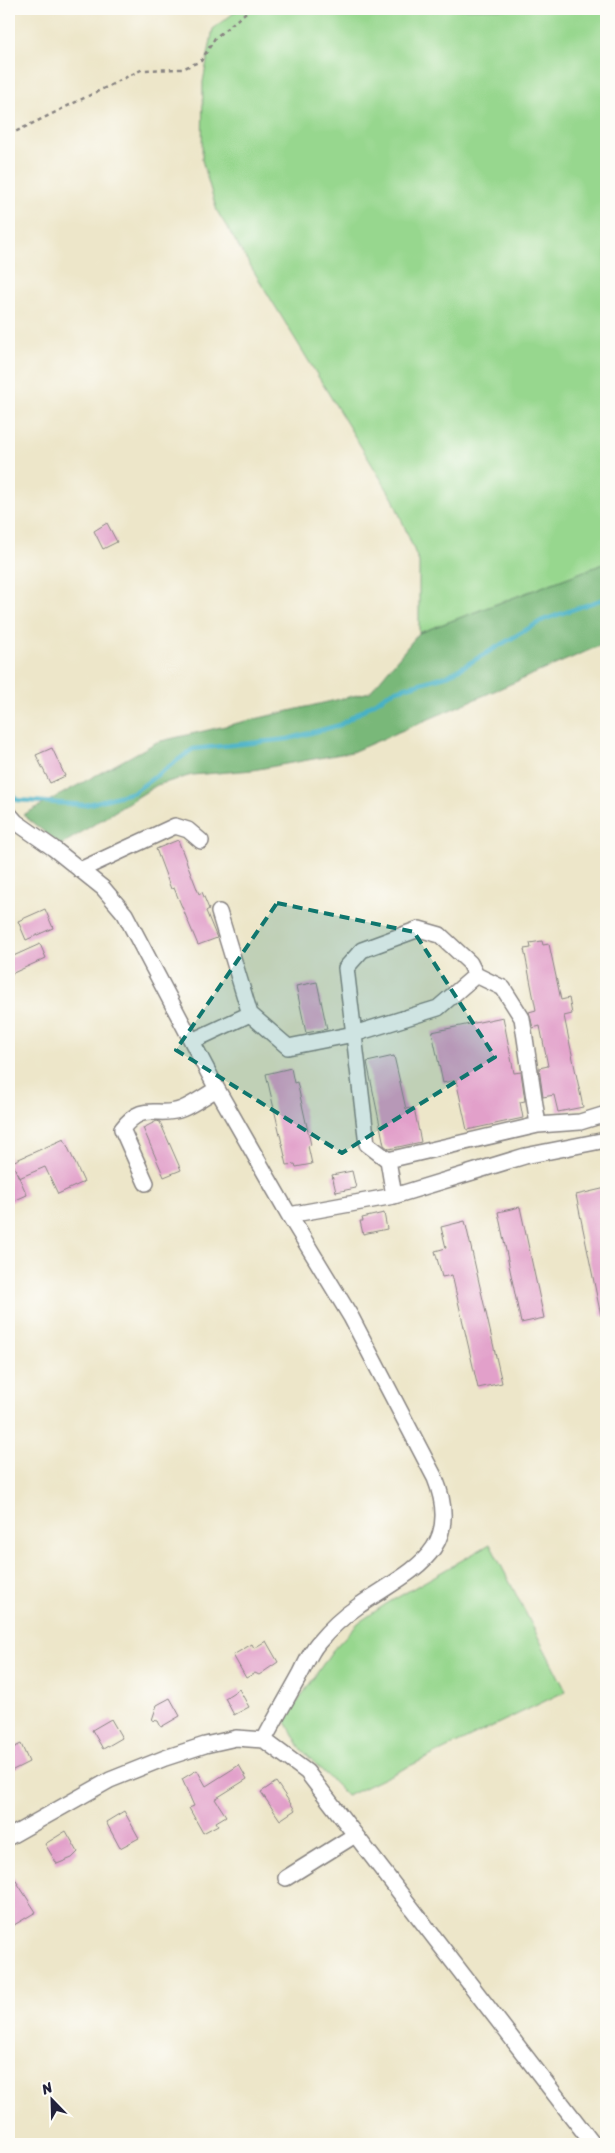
<svg xmlns="http://www.w3.org/2000/svg" width="615" height="2153" viewBox="0 0 615 2153" font-family="Sriracha,sans-serif">
  <rect width="100%" height="100%" fill="#fdfcf7"/>
  <filter id="ink" filterUnits="userSpaceOnUse"><feTurbulence type="fractalNoise" baseFrequency=".02" numOctaves="2"/><feDisplacementMap in="SourceGraphic" scale="10" xChannelSelector="R" yChannelSelector="G"/><feConvolveMatrix kernelMatrix="1 2 1 2 8 2 1 2 1" color-interpolation-filters="sRGB"/></filter>
  <filter id="wash" filterUnits="userSpaceOnUse"><feTurbulence type="fractalNoise" baseFrequency=".0096" numOctaves="4" result="noise"/><feDisplacementMap in="SourceGraphic" scale="20" xChannelSelector="R" yChannelSelector="G"/><feGaussianBlur stdDeviation="1.12" result="paint"/><feColorMatrix in="noise" values="0 0 0 0 0 0 0 0 0 0 0 0 0 0 0 0 0 1.4 0 .05"/><feComposite in="paint" operator="in"/></filter>
  <g filter="url(#wash)">
    <rect width="100%" height="100%" fill="#ede6c9"/>
    <path fill="#97d78e" stroke="#5c7c64" d="M239,9h367v554l-187,70v-71l-26,-63 -176,-288 -15,-51 1,-78 10,-53z
      M490,1544l76,147 -219,105 -46,-47 -16,-29 47,-69 26,-28 28,-19z"/>
    <path fill="#79b879" stroke="#4e6d5a" d="M606,563v80l-254,109 -99,18 -61,5 -35,10 -96,60 -38,-30 134,-73 213,-50 49,-59z"/>
    <g fill="none" stroke-linecap="round" stroke-linejoin="round">
      <path stroke="#47b1c6" stroke-width="4.5" d="M9,790l8,10 68,5 49,-13 59,-43 95,-10 52,-14 53,-34 56,-16 94,-55 63,-22"/>
    </g>
    <g id="blocks">
      <path fill="#e2a0ca" d="M107,523l10,19 -14,7 -9,-18z
        M52,748l13,28 -15,7 -14,-28z
        M178,840l21,54 3,-2 7,17 -3,2 11,27 -19,7 -24,-57 -3,1 -15,-40z
        M45,909l8,19 -27,12 -8,-19z
        M542,941l1,4 6,-1 12,56 8,-2 3,16 -8,2 19,91 -25,5 -4,-17 -11,2 -4,-29 9,-2 -8,-40 -7,2 -4,-16 7,-2 -12,-61 7,-1 -1,-5z
        M40,944l6,14 -37,17v-17z
        M317,982l10,47 -21,4 -10,-47z
        M503,1017l11,56 7,-1 4,29 -5,1 3,16 -56,12 -11,-50 -13,3 -11,-51z
        M394,1056l12,53 8,-1 7,34 -32,7 -5,-4 -17,-83z
        M291,1068l3,15 3,-1 14,63 -3,1 4,18 -16,3 -1,-3 -8,1 -21,-91z
        M157,1121l3,1 21,48 -17,7 -21,-49z
        M64,1139l20,43 -26,12 -13,-27 -26,11 -7,-16z
        M9,1155l18,40 -18,8z
        M352,1171l4,17 -20,4 -4,-17z
        M606,1188v25l-4,1 4,21v81h-5l-25,-121z
        M520,1207l24,111 -23,5 -23,-111z
        M384,1213l3,16 -24,5 -3,-13h3l-1,-3z
        M465,1221l37,162 -24,5 -26,-113 -10,2 -7,-26 11,-3 -5,-21z
        M266,1641l12,21 -19,13 -4,-2 -9,5 -13,-23 19,-11 2,4z
        M239,1689l10,18 -15,8 -9,-17z
        M170,1698l10,18 -19,11 -3,-6 -6,-1 5,-15z
        M111,1719l11,19 -19,11 -11,-19z
        M21,1744l8,18 -20,10v-22z
        M239,1765l8,14 -32,20 11,17 -10,6 2,3 -15,8 -14,-25 5,-2 -12,-27 15,-9 9,16z
        M276,1782l19,28 -15,10 -19,-28z
        M124,1811l15,27 -19,10 -14,-26z
        M66,1831l12,21 -6,6 -15,6 -12,-20z
        M9,1870l27,42 -27,16z"/>
    </g>
  </g>
  <g filter="url(#ink)">
    <use href="#blocks" fill-opacity="0" stroke="#888482" stroke-width="1"/>
    <g fill="none" stroke-linecap="round" stroke-linejoin="round">
      <defs>
        <path id="minor" d="M9,814l7,8 37,26 50,40 22,26 92,175 72,126 62,102 84,161c30,75 -27,93 -78,129 -13,9 -29,24 -39,36 -7,8 -12,20 -17,30 -12,22 -25,44 -37,67
          M80,870l95,-44 13,4 13,11
          M219,912l31,102 38,33 66,-13 84,-26 38,-33 -6,-12 -30,-28 -21,-6 -57,21 -16,18 21,176 21,16 6,36
          M192,1041l58,-27
          M538,1125l42,-3 26,-8
          M388,1160l150,-35 -16,-107 -19,-30 -27,-13
          M146,1183l-24,-54c22,-29 35,-10 60,-20 12,-5 24,-14 35,-20
          M289,1215l105,-19 131,-40 81,-16
          M9,1837l101,-57 55,-22 40,-13 31,-7 28,2 43,32 286,372
          M286,1878l69,-43"/>
      </defs>
      <use href="#minor" stroke="#888482" stroke-width="18"/>
      <path stroke="#888482" stroke-width="2.5" stroke-dasharray="4 4" stroke-linecap="butt" d="M9,135l132,-65 41,-1 19,-8 14,-23 35,-29"/>
      <use href="#minor" stroke="#fff" stroke-width="15"/>
    </g>
  </g>
  <path fill="#0f766e" fill-opacity="0.2" stroke="#0f766e" stroke-width="4" stroke-dasharray="10 6" stroke-linejoin="round" d="M277,903l137,29 81,125 -153,96 -166,-103z"/>
  <rect width="615" height="2153" fill="none" stroke="#fdfcf7" stroke-width="30"/>
  <g transform="translate(52 2100) rotate(337)" stroke="#fdfcf7" stroke-width="4" paint-order="stroke">
  <path d="M0-4L9 19L0 12L-9 19Z" fill="#22223b"/>
  <text y="-8" font-size="14" font-weight="bold" text-anchor="middle" fill="#22223b">N</text>
  </g>
</svg>
